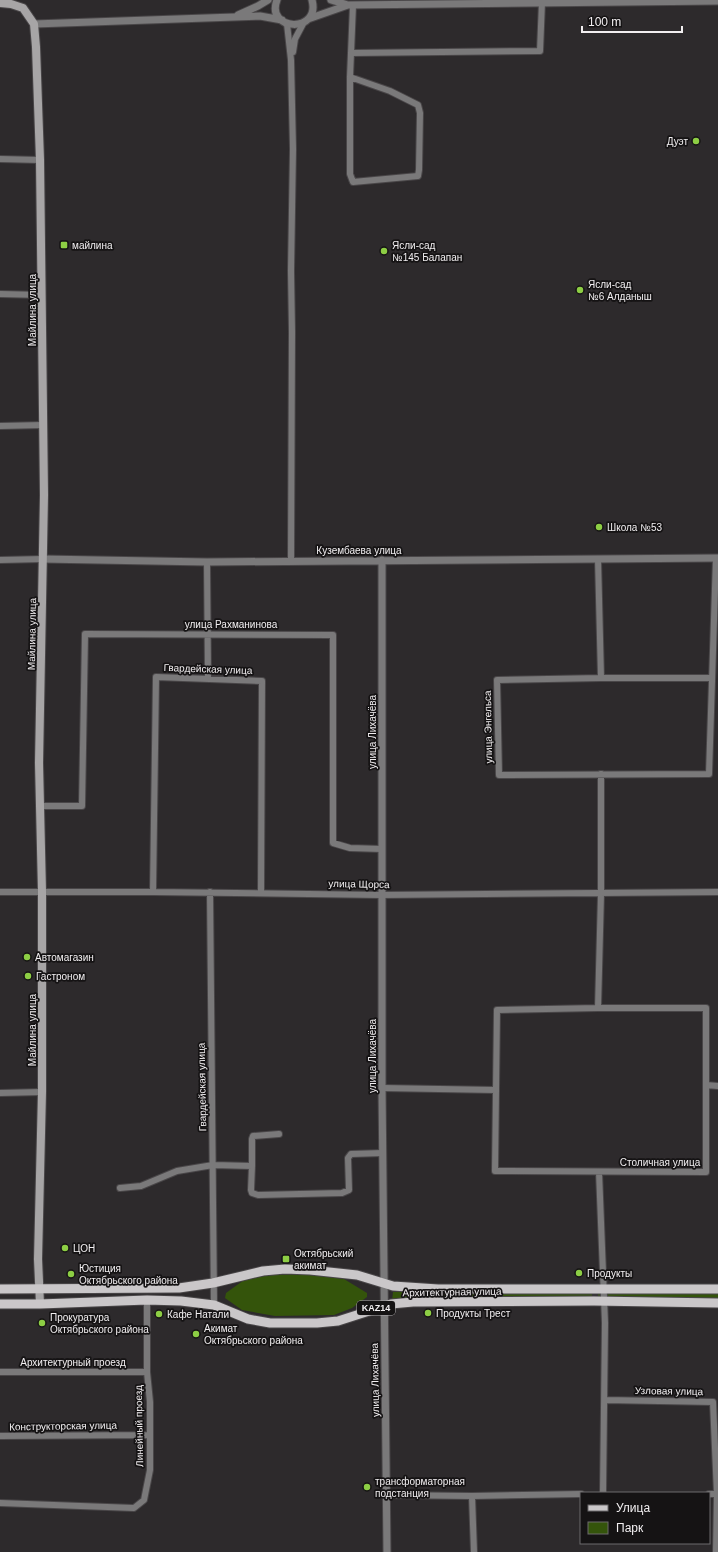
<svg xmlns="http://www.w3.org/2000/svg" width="718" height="1552" viewBox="0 0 718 1552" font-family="Helvetica,sans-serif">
  <rect width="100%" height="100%" fill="#2d2a2c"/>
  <path fill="#34540b" d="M302,1274l42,5 23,14v4l-15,11 -18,7 -59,1 -33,-6 -17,-12 1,-5 18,-13 26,-5z
    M393,1292l199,1v7l-200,1z
    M598,1292h120v9l-120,-1z"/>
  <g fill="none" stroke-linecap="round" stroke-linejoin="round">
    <defs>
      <path id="minor" d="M287,24l4,36 2,89 -2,122 1,61 -1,229
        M293,52l2,-13 9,-17
        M351,53l189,-2 2,-49
        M350,77l40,14 28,14 2,8 -1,57 -1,6 -65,6 -3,-8v-97l3,-72
        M0,159l40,1
        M0,294l42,1
        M0,426l43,-1
        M598,559l3,119
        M0,560l43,-1
        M207,562l1,117
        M711,678h-110l-104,2 2,95 210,-1 7,-216
        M40,806h42l3,-172 248,1v208l17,5 32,1
        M0,892h153l228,3 337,-3
        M153,892l3,-215 106,4 -1,212
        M210,892l4,413
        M598,1008h108v164l-211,-1 2,-161z
        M598,1008l3,-114v-120
        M706,1085l12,1
        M382,1088l114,2
        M0,1093l42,-1
        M252,1166v-27l1,-3 26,-2
        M599,1172l6,151 -2,170
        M120,1188l21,-2 36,-15 36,-6 39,1 -1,24 1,3 6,2 84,-2 7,-3 -1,-32 3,-4 32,-1
        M0,1372h147
        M605,1400l108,2 4,92 -1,58
        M0,1436l150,-1
        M709,1494h9
        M387,1495l85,1 109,-2
        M472,1496l2,56
        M0,1503l134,5 10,-8 6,-30v-68l-3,-30v-72"/>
      <path id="tertiary" d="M277,0c-12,31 44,34 35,0
        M331,0l17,5 370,-4
        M238,15l20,-9 10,-6
        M308,19l40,-14
        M34,24l226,-8 22,4
        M43,559l164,3 511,-4
        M382,560v528l5,464"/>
      <path id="secondary" d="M0,3l11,1 12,4 11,16 2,23 4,113 4,335 -5,268 3,129v200l-4,167 2,45"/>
      <path id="primary" d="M0,1289l179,-1 34,-5 50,-12 22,-2 25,1 47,5 36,11 45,3h280
        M0,1304h40l107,-4 34,1 33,4 34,14 22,4h47l21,-2 53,-17 22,-2 181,-1 124,2"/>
    </defs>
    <use href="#minor" stroke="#494648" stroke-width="8"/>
    <use href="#tertiary" stroke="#494648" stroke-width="9"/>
    <use href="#secondary" stroke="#494648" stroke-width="10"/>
    <use href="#primary" stroke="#494648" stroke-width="11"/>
    <use href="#minor" stroke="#7a797a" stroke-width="6"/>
    <use href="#tertiary" stroke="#7a797a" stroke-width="7"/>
    <use href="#secondary" stroke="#a7a5a6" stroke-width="8"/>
    <use href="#primary" stroke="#cac7c9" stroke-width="9"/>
  </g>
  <g fill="#8dce44" stroke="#151314" stroke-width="1.5">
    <circle cx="696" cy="141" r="4"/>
    <rect x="60" y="241" width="8" height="8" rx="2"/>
    <circle cx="384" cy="251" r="4"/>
    <circle cx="580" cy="290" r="4"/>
    <circle cx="599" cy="527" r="4"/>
    <circle cx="27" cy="957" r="4"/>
    <circle cx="28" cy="976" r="4"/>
    <circle cx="65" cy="1248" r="4"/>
    <rect x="282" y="1255" width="8" height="8" rx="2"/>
    <circle cx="579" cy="1273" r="4"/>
    <circle cx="71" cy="1274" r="4"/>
    <circle cx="428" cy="1313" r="4"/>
    <circle cx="159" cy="1314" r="4"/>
    <circle cx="42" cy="1323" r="4"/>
    <circle cx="196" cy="1334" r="4"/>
    <circle cx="367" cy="1487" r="4"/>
  </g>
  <g text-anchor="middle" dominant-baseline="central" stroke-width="3.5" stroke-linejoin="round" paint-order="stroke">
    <rect fill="#151314" stroke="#b0adaf" stroke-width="1" x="357" y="1301" width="38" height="14" rx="3"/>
    <g font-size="9" font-weight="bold" fill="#f2eff1">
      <text x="376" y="1308">KAZ14</text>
    </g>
    <g font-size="10" fill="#f2eff1" stroke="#151314" text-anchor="start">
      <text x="688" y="141" text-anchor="end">Дуэт</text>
      <text x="72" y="245">майлина</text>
      <text x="392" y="245">Ясли-сад<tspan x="392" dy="12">№145 Балапан</tspan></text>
      <text x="588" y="284">Ясли-сад<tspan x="588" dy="12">№6 Алданыш</tspan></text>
      <text x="607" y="527">Школа №53</text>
      <text x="35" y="957">Автомагазин</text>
      <text x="36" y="976">Гастроном</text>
      <text x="73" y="1248">ЦОН</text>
      <text x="294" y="1253">Октябрьский<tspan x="294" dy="12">акимат</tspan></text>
      <text x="79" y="1268">Юстиция<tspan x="79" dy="12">Октябрьского района</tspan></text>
      <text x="587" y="1273">Продукты</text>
      <text x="436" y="1313">Продукты Трест</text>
      <text x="167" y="1314">Кафе Натали</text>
      <text x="50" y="1317">Прокуратура<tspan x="50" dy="12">Октябрьского района</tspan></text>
      <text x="204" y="1328">Акимат<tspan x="204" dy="12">Октябрьского района</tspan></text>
      <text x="375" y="1481">трансформаторная<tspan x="375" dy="12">подстанция</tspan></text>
    </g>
    <g font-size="10" fill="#f2eff1" stroke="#151314">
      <text transform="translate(32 310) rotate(-90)">Майлина улица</text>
      <text x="359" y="550">Кузембаева улица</text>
      <text x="231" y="624">улица Рахманинова</text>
      <text transform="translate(32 634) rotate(-89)">Майлина улица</text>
      <text transform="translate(208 669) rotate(2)">Гвардейская улица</text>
      <text transform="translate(488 727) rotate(-91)">улица Энгельса</text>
      <text transform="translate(372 732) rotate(-90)">улица Лихачёва</text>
      <text transform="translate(359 884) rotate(1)">улица Щорса</text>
      <text transform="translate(32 1030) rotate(-90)">Майлина улица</text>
      <text transform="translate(372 1056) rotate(-90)">улица Лихачёва</text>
      <text transform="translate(202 1087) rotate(-91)">Гвардейская улица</text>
      <text x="660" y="1162">Столичная улица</text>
      <text transform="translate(452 1292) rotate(-1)">Архитектурная улица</text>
      <text x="73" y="1362">Архитектурный проезд</text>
      <text transform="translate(375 1380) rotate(-91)">улица Лихачёва</text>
      <text transform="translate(669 1391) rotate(1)">Узловая улица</text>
      <text transform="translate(63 1426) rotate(-1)">Конструкторская улица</text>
      <text transform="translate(139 1426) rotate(-91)">Линейный проезд</text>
    </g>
  </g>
  <rect x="580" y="1492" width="130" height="52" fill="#151314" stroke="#6d6b6c"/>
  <rect x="588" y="1505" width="20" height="6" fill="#cac7c9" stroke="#6d6b6c"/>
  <text x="616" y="1512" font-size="12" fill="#f2eff1">Улица</text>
  <rect x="588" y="1522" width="20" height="12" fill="#34540b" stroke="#6d6b6c"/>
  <text x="616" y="1532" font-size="12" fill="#f2eff1">Парк</text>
  <path d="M582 26v6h100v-6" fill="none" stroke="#f2eff1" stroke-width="2"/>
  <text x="588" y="26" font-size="12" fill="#f2eff1" stroke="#151314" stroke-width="3" paint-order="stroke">100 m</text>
</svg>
